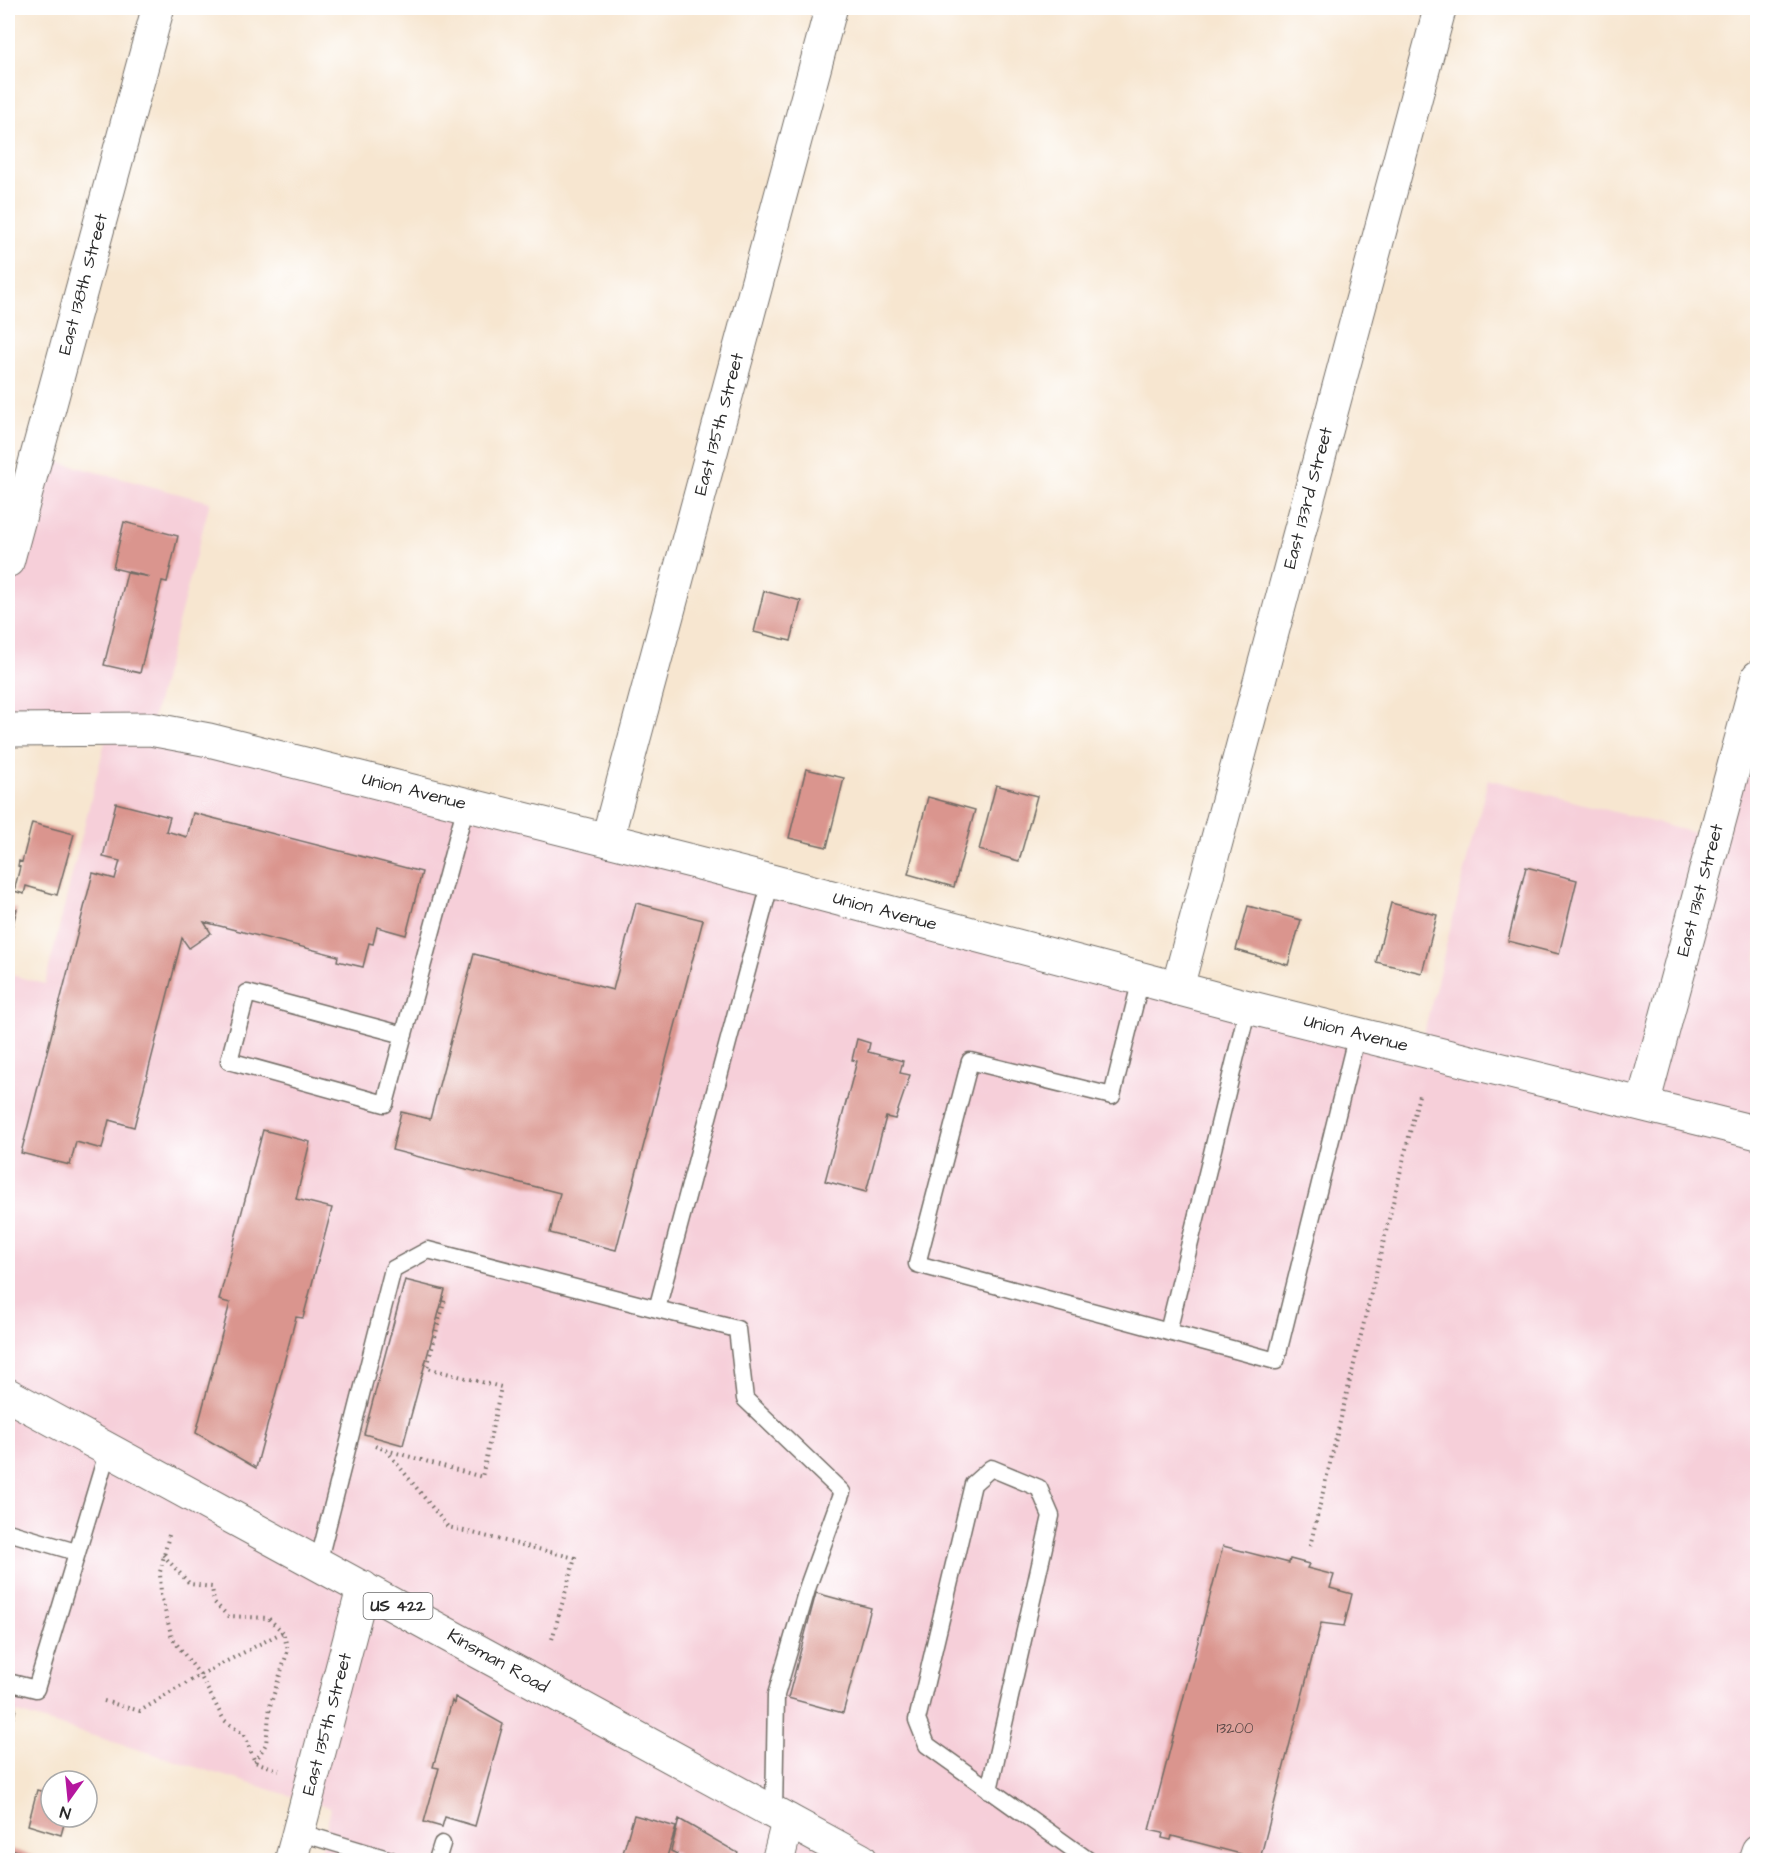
<svg xmlns="http://www.w3.org/2000/svg" width="1765" height="1868" viewBox="0 0 1765 1868" font-family="'Architects Daughter',sans-serif">
  <rect width="100%" height="100%" fill="#fff"/>
  <filter id="ink" filterUnits="userSpaceOnUse"><feTurbulence type="fractalNoise" baseFrequency=".0167" numOctaves="2"/><feDisplacementMap in="SourceGraphic" scale="12" xChannelSelector="R" yChannelSelector="G"/><feConvolveMatrix kernelMatrix="1 2 1 2 8 2 1 2 1" color-interpolation-filters="sRGB"/></filter>
  <filter id="wash" filterUnits="userSpaceOnUse"><feTurbulence type="fractalNoise" baseFrequency=".008" numOctaves="4" result="noise"/><feDisplacementMap in="SourceGraphic" scale="24" xChannelSelector="R" yChannelSelector="G"/><feGaussianBlur stdDeviation="1.35" result="paint"/><feColorMatrix in="noise" values="0 0 0 0 0 0 0 0 0 0 0 0 0 0 0 0 0 1.4 0 .05"/><feComposite in="paint" operator="in"/></filter>
  <g filter="url(#wash)">
    <rect width="100%" height="100%" fill="#f7e6d0"/>
    <path fill="#f6cfd9" d="M36,456l174,46 -60,227 1270,320 68,-270 226,59 43,-161v1183h-1439l13,-52 -323,-98v-736l37,10 63,-254h-100v-228l14,4z"/>
    <g id="blocks">
      <path fill="#da958e" d="M124,522l54,14 -11,46 -5,-1 -22,92 -36,-8 23,-92 23,4 -37,-9z
        M764,591l37,10 -10,40 -37,-9z
        M806,769l38,9 -17,69 -38,-9z
        M996,785l41,11 -18,65 -40,-11z
        M928,797l47,13 -21,77 -46,-13z
        M116,803l54,14 -4,14 21,6 6,-24 229,59 -16,63 -29,-8 -4,17 -4,-1 -6,24 -26,-6 1,-5 -134,-34 7,11 -22,15 -7,-10 -48,189 -25,-7 -7,29 -26,-7 -6,23 -49,-12 72,-280 22,6 5,-18 -17,-4z
        M32,823l42,11 -17,61 -31,-9 -2,8 -10,-3 6,-24 -2,-1 1,-5 3,1z
        M1526,867l51,13 -18,74 -51,-13z
        M636,903l67,17 -87,330 -66,-17 10,-40 -168,-43 9,-38 29,7 44,-165 139,36z
        M1391,903l46,12 -15,58 -46,-11z
        M1248,906l53,14 -13,45 -52,-15z
        M8,907l9,2 -9,33z
        M857,1039l13,4 -2,9 35,9 -3,12 10,2 -15,44 -9,-2 -20,75 -41,-11 32,-120 -5,-1z
        M263,1130l47,12 -14,57 36,9 -29,110 -7,-1 -40,151 -60,-35 34,-130 -11,-3z
        M405,1280l40,10 -42,155 -39,-11z
        M1223,1546l66,17 1,-4 19,5 -2,4 27,7 -4,13 22,6 -8,32 -23,-3 -61,236 -9,-3 -1,4 -10,-1 1,-5 -69,-18 -1,4 -9,-2 1,-5 -14,-3z
        M816,1593l55,15 -28,105 -55,-15z
        M455,1697l48,27 -28,102 -30,-9 -3,10 -18,-5 15,-54 -6,-1 19,-66 2,3z
        M8,1707l8,2 -8,29z
        M37,1790l14,4v23h15l-5,18 -33,-10z
        M634,1815l42,12 -10,33h-45z
        M679,1819l59,34 -2,7h-61l2,-6 -6,-3z
        M8,1848l29,9 -1,3h-28z"/>
    </g>
  </g>
  <g filter="url(#ink)">
    <use href="#blocks" fill-opacity="0" stroke="#726c65" stroke-width="1.5"/>
    <g fill="none" stroke-linecap="round" stroke-linejoin="round">
      <defs>
        <path id="service" d="M1141,979l-29,117 -142,-35 -53,203 359,97 81,-327
          M404,1035l-157,-42 -18,68 156,43 81,-299
          M657,1309l80,20 8,70 97,93 -34,94 -32,109 -2,118
          M1168,1332l80,-325
          M8,1532l68,20
          M318,1563l75,-294 35,-19 229,59 114,-428
          M8,1682l28,7 72,-239
          M989,1790l62,-274 -12,-28 -48,-20 -18,16 -56,236 10,25 161,115
          M298,1832l93,28
          M437,1860l5,-16"/>
        <path id="minor" d="M8,561l150,-553
          M607,840l224,-832
          M1177,989l263,-981
          M291,1860l72,-273
          M778,1860l10,-40"/>
        <path id="tertiary" d="M1643,1104l115,-427
          M1755,1860l3,-9"/>
        <path id="secondary" d="M8,730l142,-1 59,11 562,141 477,126 510,126"/>
        <path id="primary" d="M8,1395l853,465"/>
      </defs>
      <use href="#service" stroke="#726c65" stroke-width="19"/>
      <use href="#minor" stroke="#726c65" stroke-width="34"/>
      <use href="#tertiary" stroke="#726c65" stroke-width="35"/>
      <use href="#secondary" stroke="#726c65" stroke-width="35"/>
      <use href="#primary" stroke="#726c65" stroke-width="35"/>
      <path stroke="#726c65" stroke-width="4" stroke-dasharray="1.5 4.5" stroke-linecap="butt" d="M375,1446l11,4 62,77 127,31 -24,85
        M386,1450l96,27 19,-90 -74,-19 18,-69
        M169,1535l-9,37 1,23 11,43 28,37 24,45 20,15 11,27 24,8
        M1310,1546l109,-451
        M163,1555l27,29 22,3 2,15 14,14 40,2 15,14
        M104,1701l36,10 60,-36 83,-43 5,18 -18,56 -4,38 -11,18"/>
      <use href="#service" stroke="#fff" stroke-width="16"/>
      <use href="#minor" stroke="#fff" stroke-width="32"/>
      <use href="#tertiary" stroke="#fff" stroke-width="33"/>
      <use href="#secondary" stroke="#fff" stroke-width="33"/>
      <use href="#primary" stroke="#fff" stroke-width="33"/>
    </g>
  </g>
  <g text-anchor="middle" dominant-baseline="central" stroke-width="6" stroke-linejoin="round" paint-order="stroke">
    <g font-size="15" fill="#574644">
      <text x="1235" y="1728">13200</text>
    </g>
    <rect fill="#fff" stroke="#6b6b6b" stroke-width="1.5" x="363.5" y="1593" width="69" height="26" rx="4.5"/>
    <g font-size="16" font-weight="bold" fill="#2b2b2b">
      <text x="398" y="1606">US 422</text>
    </g>
    <g font-size="18" fill="#2b2b2b" stroke="#fff">
      <text transform="translate(83 284) rotate(-75)">East 138th Street</text>
      <text transform="translate(719 424) rotate(-75)">East 135th Street</text>
      <text transform="translate(1308 498) rotate(-75)">East 133rd Street</text>
      <text transform="translate(414 791) rotate(14)">Union Avenue</text>
      <text transform="translate(1700 890) rotate(-75)">East 131st Street</text>
      <text transform="translate(885 911) rotate(15)">Union Avenue</text>
      <text transform="translate(1356 1033) rotate(14)">Union Avenue</text>
      <text transform="translate(498 1661) rotate(29)">Kinsman Road</text>
      <text transform="translate(327 1724) rotate(-75)">East 135th Street</text>
    </g>
  </g>
  <rect width="1765" height="1868" fill="none" stroke="#fff" stroke-width="30"/>
  <g transform="translate(69 1799) rotate(195)"><circle r="28" fill="#ffffff" stroke="#aaaaaa" stroke-width="1.5"/>
  <path d="M0-4.5L10 22L0 15L-10 22Z" fill="#b5179e"/>
  <text y="-9" font-size="16" font-weight="bold" text-anchor="middle" fill="#2b2b2b">N</text>
  </g>
</svg>
